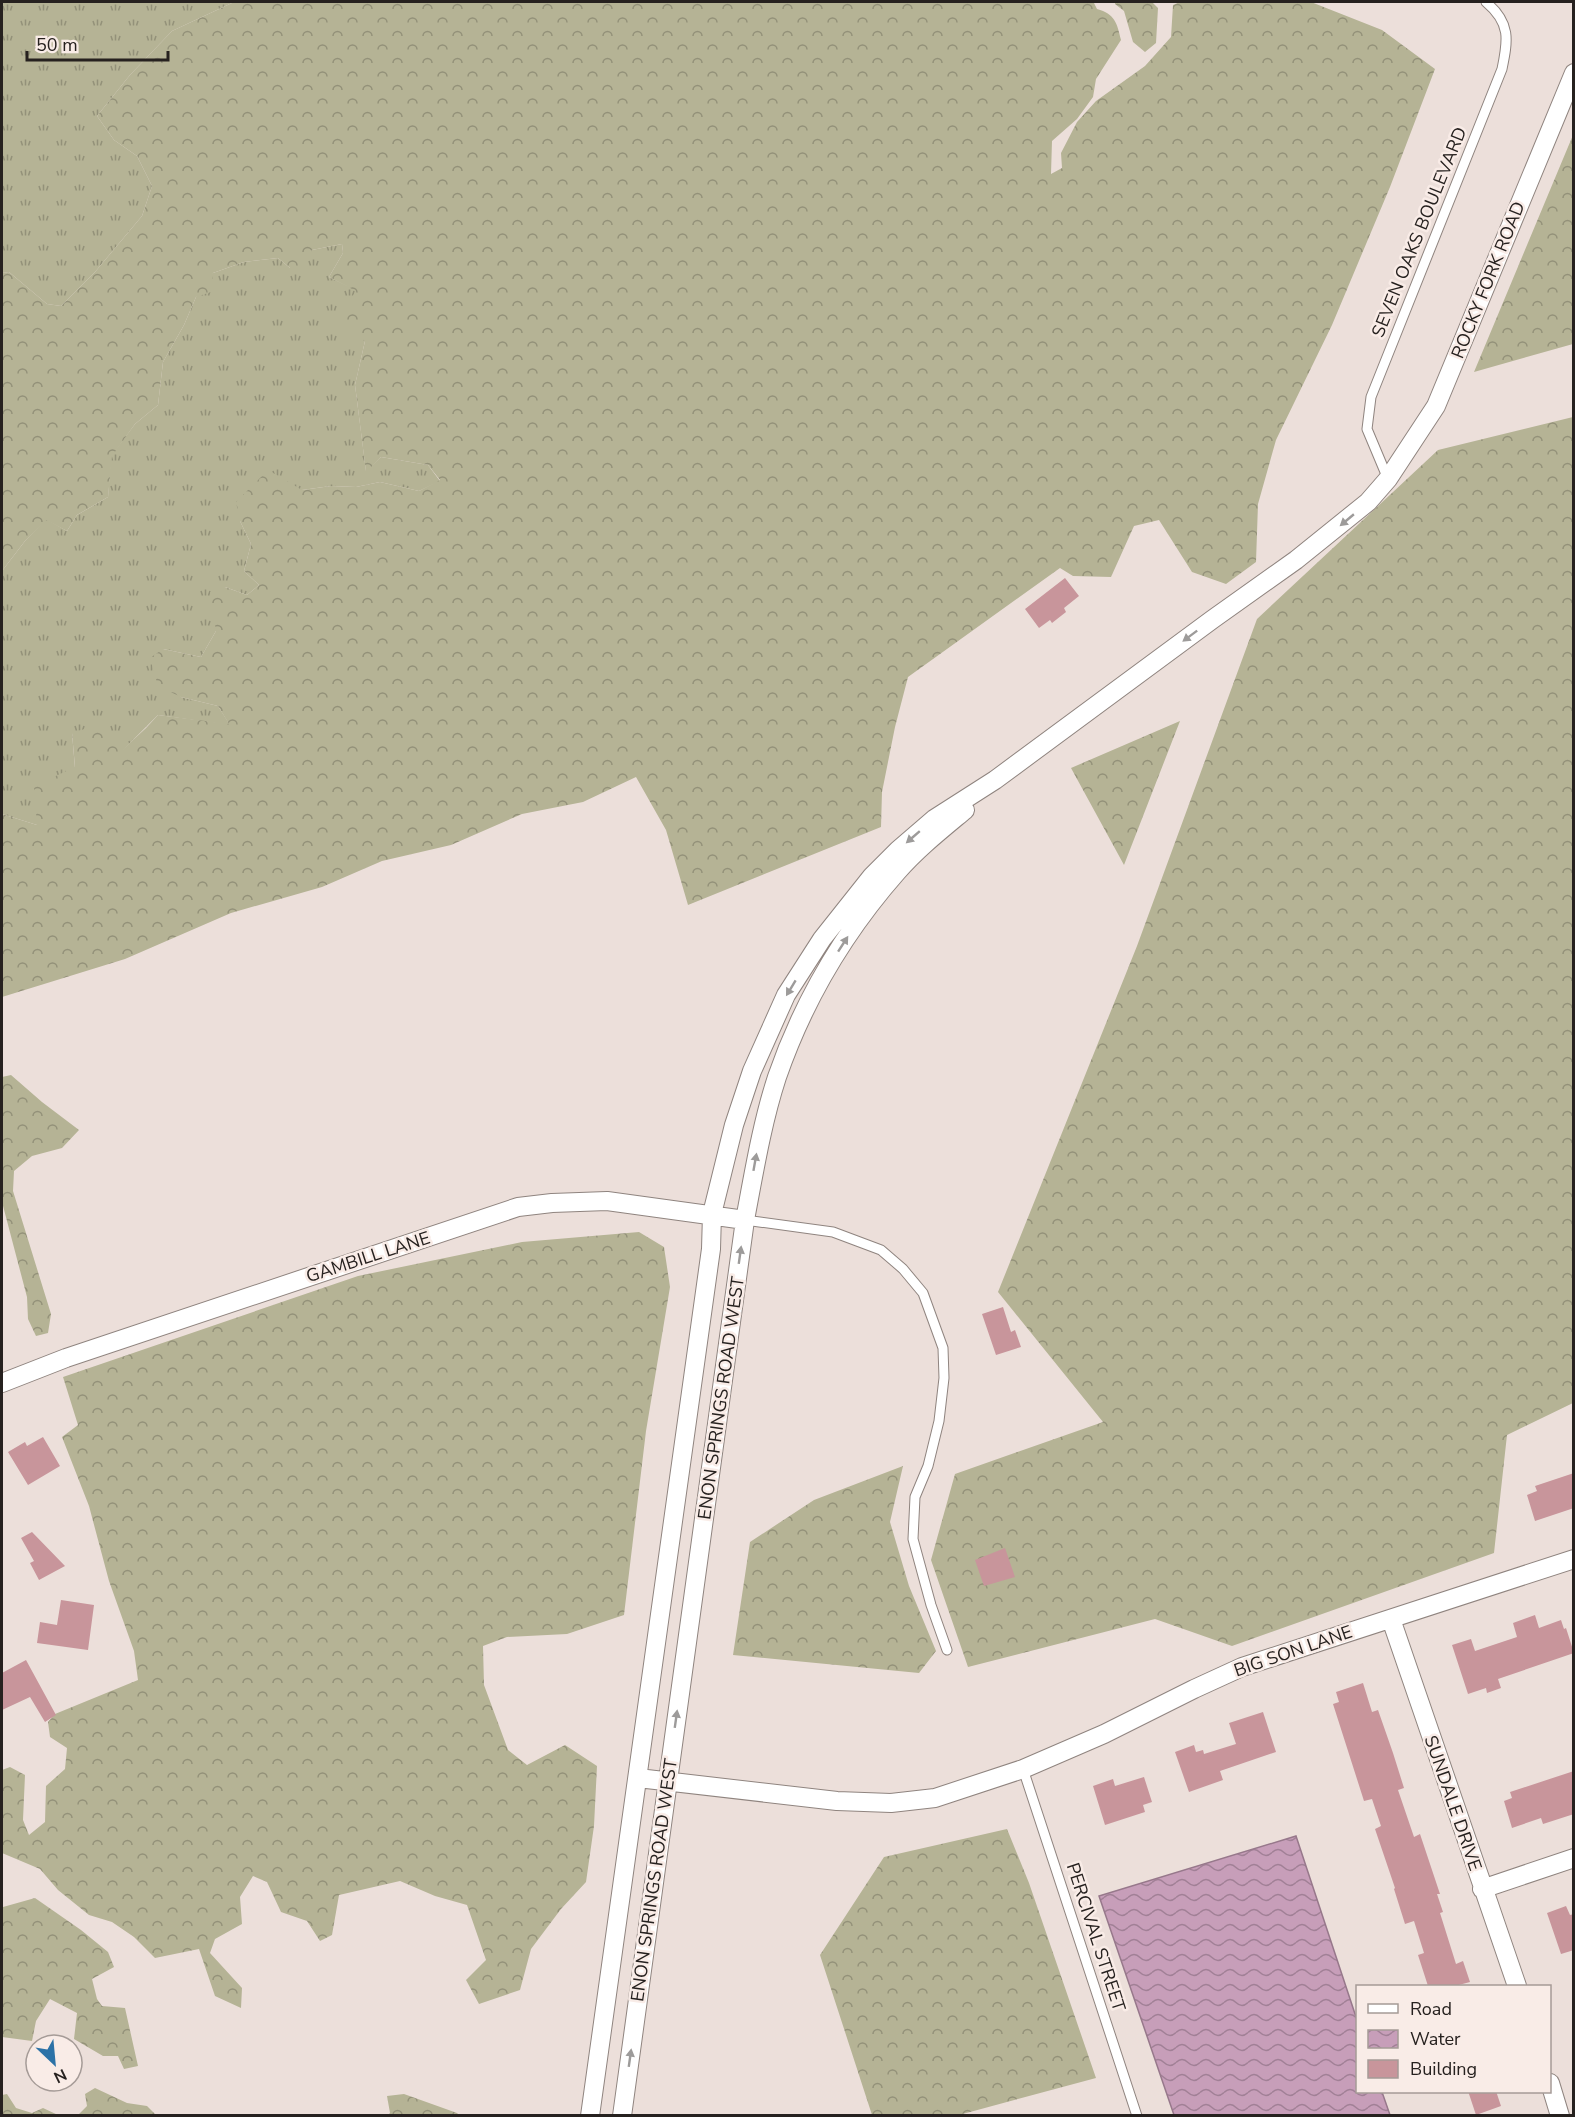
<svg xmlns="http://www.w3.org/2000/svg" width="1575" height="2117" viewBox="0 0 1575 2117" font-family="'Nunito Sans',sans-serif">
  <defs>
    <pattern id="grass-tufts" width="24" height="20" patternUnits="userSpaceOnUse" patternTransform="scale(1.5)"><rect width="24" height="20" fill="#b5b395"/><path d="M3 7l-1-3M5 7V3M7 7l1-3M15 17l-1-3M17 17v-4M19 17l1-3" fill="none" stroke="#939179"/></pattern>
    <pattern id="forest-crowns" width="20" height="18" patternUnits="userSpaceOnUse" patternTransform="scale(1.5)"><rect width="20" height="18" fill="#b5b395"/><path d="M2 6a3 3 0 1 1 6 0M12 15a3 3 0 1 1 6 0" fill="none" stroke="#939179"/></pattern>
    <pattern id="water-waves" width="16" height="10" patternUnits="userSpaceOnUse" patternTransform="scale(1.5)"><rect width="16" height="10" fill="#c79eb9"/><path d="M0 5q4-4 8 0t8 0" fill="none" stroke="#a18096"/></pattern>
  </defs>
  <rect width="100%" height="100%" fill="#ecdfda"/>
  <path fill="url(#grass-tufts)" d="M2,2h232l-62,29 -42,44 -33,41 17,24 23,16 15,30 -10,30 -47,56 -34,34 -14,-2 -38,-32 -7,1z
    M342,244l1,9 -14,24 27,13 9,51 -10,44 11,86 15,-14 47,8 12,16 -21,10 -39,-9 -24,5 -25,-1 -29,4 -62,31 11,23 -7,27 15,14 -12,10 -22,-8 -9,44 -15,26 -38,-8 18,48 37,9 12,19 -72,-10 -38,38 -48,-20 3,35 -38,57 -35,-11v-243l23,-30 21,-22 21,12 10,-16 31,-18 3,-41 24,-32 23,-19 5,-43 21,-37 12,-28 17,-24 31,-11 34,-4 12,10 22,-18z"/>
  <path fill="url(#forest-crowns)" d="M234,2h864l-4,1 3,6c18,5 20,14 24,31l-25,39 -3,18 -16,22 -25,22 -1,33 11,-6 -1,-15 16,-31 19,-21 49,-35 26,-29 2,-32 7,-3h131l71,28 53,39 -45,118 -58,138 -56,115 -18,64 -2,58 -30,22 -34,-12 -33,-52 -25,6 -23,51 -38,-1 -13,-8 -152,109 -13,50 -13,65 -1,35 -193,78 -22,-75 -30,-53 -53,25 -61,12 -71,31 -69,16 -60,26 -91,26 -106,46 -123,38v-183l35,11 -3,-39 41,-19 -3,-34 28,-9 20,28 26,-24 12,-13 71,9 -11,-18 -37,-9 -23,-11 -8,-28 13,-9 38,8 15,-26 -6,-39 15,-5 22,8 12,-10 -15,-14 7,-27 -11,-23 -4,-19 32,-32 34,20 29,-4 25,1 24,-5 39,9 21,-11 -12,-15 -47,-8 -15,15 -11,-87 10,-44 -30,-18 21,-32 -27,-14 14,-24 -1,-9 -30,6 -12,18h-10l-12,-10 -34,4 -31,11 -2,19 -15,5 -12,28 -21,37 -5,43 -23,19 -23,32 -4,41 -31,18 -10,16 -21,-11 -21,21 -23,30v-298l7,-1 38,32 14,2 34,-34 47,-56 10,-30 -15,-30 -23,-16 -17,-24 33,-41 42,-44z
    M1115,2h37l6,6 -2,35 -11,9 -12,-10 -9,-31 -9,-7z
    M1573,135v209l-99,28z
    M1573,417v986l-66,32 -13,118 -262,93 -77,-27 -187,48 -37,-107 24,-86 148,-52 -105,-130 139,-346 120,-327 181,-169z
    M1180,721l-56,144 -53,-97z
    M11,1075l31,27 37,28 -17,18 -30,8 -18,15 -1,20 38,123 -3,19 -12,3 -8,-17 -1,-22 -25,-95v-125z
    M639,1232l25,15 6,40 -24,144 -22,184 -57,19 -60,3 -24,9 1,39 24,65 19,15 38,-20 32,21 -3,60 -8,56 -25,27 -30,40 -11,41 -41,14 -13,-24 20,-20 -19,-55 -32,-9 -35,-15 -61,14 -7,40 -12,6 -13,-20 -26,-9 -14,-30 -14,-6 -13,21 2,27 -27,15 -5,14 32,35 -1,20 -26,-12 -16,-47 -44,9 -21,-21 -22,-15 -23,-7 -31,-25 -18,-21 -38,-16v-83l8,-3 15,8 -2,45 6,15 16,-13 1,-36 19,-17 2,-21 -17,-11 -2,-15 7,-8 83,-34 -4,-29 -25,-70 -20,-75 -27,-69 16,-12 -15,-48 295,-101 164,-34z
    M903,1466l-13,56 19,64 27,65 -17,22 -186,-18 17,-113 64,-42z
    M1007,1829l22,54 67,195 -137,37h-87l-52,-160 64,-98z
    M35,1898l46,32 27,22 6,15 -22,12 5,20 5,7 23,2 13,58 -14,3 -6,-13h-15l-29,-17 3,-26 -27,-14 -14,22 -4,20 -30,-4v-132l1,2z
    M95,2088l32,15 20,3 8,8 21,1h-98l9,-9 -2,-12z
    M7,2094l9,14 16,5 11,-5 15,7h-56v-20z
    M404,2094l53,19 2,2h-71l2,-2 -3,-17z"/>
  <path fill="url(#water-waves)" stroke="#97788b" stroke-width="1.5" d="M1296,1836l61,184 1,72h24l8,23h-216l-75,-219z"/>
  <path fill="#c8959b" d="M1065,578l14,18 -15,12 2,4 -14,11 -2,-3 -11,8 -14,-19z
    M1003,1307l8,25 4,-2 6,17 -25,8 -14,-41z
    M43,1437l17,29 -32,19 -20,-33 17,-10 2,4z
    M1574,1473v35l-39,13 -8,-26 10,-4 -2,-5z
    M32,1532l33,34 -26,14 -9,-17 4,-2 -13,-23z
    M1005,1548l10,29 -31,9 -9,-26z
    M61,1600l33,5 -6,45 -51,-7 3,-21 17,3z
    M1535,1615l4,13 22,-8 3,9 2,-1 8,25 -76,26 3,9 -14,5 -1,-5 -18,6 -16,-49 19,-6 4,12 42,-14 -4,-14z
    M26,1660l30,55 -11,7 -15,-25 -28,13v-37z
    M1363,1683l9,29 6,-2 15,43 11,35 -6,2 16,47 6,-3 20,60h-3l6,18 -3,1 16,51 7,-3 7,21 -15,4h-27l-10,-31 6,-2 -10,-32 -9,3 -11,-35 1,-1 -20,-59 6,-3 -9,-27 -8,2 -31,-97 6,-2 -3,-10z
    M1263,1712l13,40 -56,19 3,9 -34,12 -14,-40 19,-7 2,7 7,-2 1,4 32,-10 -7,-21z
    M1574,1771v43l-31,10 -2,-6 -29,10 -8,-27 8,-3 -2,-6z
    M1144,1777l8,25 -9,3 2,7 -40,13 -12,-39 20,-7 2,7z
    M1566,1906l4,9 4,-1v36l-13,4 -14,-41z
    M1468,2091h28l5,15 -25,9z"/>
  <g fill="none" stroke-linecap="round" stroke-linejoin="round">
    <defs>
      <path id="service" d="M1388,479l-21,-50 4,-32 131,-328c6,-29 9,-46 -16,-67
        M745,1220l88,12 48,18 22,19 20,24 20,55 1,30 -5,43 -11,45 -13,31 -2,42 18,66 16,45
        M1023,1769l114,347"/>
      <path id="minor" d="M2,1383l64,-25 452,-151 34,-4 55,-2 138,19
        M1391,1619l126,367
        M638,1778l199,23 54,2 44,-5 88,-29 81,-35 90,-45 48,-22 332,-108
        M1482,1889l92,-31
        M1550,2083l10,33
        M590,2116l121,-867 1,-35 22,-89 18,-54 34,-76 36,-56 50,-63 26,-26 36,-31 61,-39 218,-161 83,-59 72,-58 20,-23 48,-73 138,-333
        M622,2116l123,-896c9,-48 17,-97 32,-143 26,-75 68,-146 120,-205 20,-23 44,-42 68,-62"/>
    </defs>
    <use href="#service" stroke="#8f847f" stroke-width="11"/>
    <use href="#minor" stroke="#8f847f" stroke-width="20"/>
    <use href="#service" stroke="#fff" stroke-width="9"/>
    <use href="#minor" stroke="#fff" stroke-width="18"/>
  </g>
  <defs><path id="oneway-solid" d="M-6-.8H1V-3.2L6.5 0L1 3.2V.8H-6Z" transform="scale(1.5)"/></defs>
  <g fill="#9d9b9a">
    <use href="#oneway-solid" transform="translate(1347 520) rotate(140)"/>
    <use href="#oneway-solid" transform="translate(1190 636) rotate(143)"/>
    <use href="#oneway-solid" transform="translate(913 837) rotate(139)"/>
    <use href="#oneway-solid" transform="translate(843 944) rotate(-57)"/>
    <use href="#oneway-solid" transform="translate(791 988) rotate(121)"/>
    <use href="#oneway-solid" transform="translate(755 1162) rotate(-80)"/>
    <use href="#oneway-solid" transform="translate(740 1255) rotate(-82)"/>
    <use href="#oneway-solid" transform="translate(676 1719) rotate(-82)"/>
    <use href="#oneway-solid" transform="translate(630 2058) rotate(-82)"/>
  </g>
  <g text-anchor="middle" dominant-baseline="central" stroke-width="5" stroke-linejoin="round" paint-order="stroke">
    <g font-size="18" fill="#26211f" stroke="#f9ece7">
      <text transform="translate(1419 232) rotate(-68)">SEVEN OAKS BOULEVARD</text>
      <text transform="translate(1488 280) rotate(-68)">ROCKY FORK ROAD</text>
      <text transform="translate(368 1257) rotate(-18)">GAMBILL LANE</text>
      <text transform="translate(721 1398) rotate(-82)">ENON SPRINGS ROAD WEST</text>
      <text transform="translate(1293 1651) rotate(-19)">BIG SON LANE</text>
      <text transform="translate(1453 1803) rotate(71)">SUNDALE DRIVE</text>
      <text transform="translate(654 1880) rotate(-82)">ENON SPRINGS ROAD WEST</text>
      <text transform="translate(1096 1937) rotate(72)">PERCIVAL STREET</text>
    </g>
  </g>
  <rect width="1575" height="2117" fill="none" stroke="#26211f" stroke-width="6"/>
  <rect x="1356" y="1985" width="195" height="108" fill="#f9ece7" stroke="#a59b97" stroke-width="1.5"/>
  <rect x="1368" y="2004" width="30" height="9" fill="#ffffff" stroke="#a59b97" stroke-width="1.5"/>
  <text x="1410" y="2015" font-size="18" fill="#26211f">Road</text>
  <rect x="1368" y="2030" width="30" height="18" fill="url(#water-waves)" stroke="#a59b97" stroke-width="1.5"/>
  <text x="1410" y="2045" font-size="18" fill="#26211f">Water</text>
  <rect x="1368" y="2060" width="30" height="18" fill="#c8959b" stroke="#a59b97" stroke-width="1.5"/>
  <text x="1410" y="2075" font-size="18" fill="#26211f">Building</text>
  <g transform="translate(54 2063) rotate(154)"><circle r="28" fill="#f9ece7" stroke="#a59b97" stroke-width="1.5"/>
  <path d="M0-4.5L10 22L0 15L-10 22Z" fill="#2c72a7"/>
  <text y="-9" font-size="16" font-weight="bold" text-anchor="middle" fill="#26211f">N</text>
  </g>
  <path d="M27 51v9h141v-9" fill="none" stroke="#26211f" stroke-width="3"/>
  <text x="36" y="51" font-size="18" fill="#26211f" stroke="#f9ece7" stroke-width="4.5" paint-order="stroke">50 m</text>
</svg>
